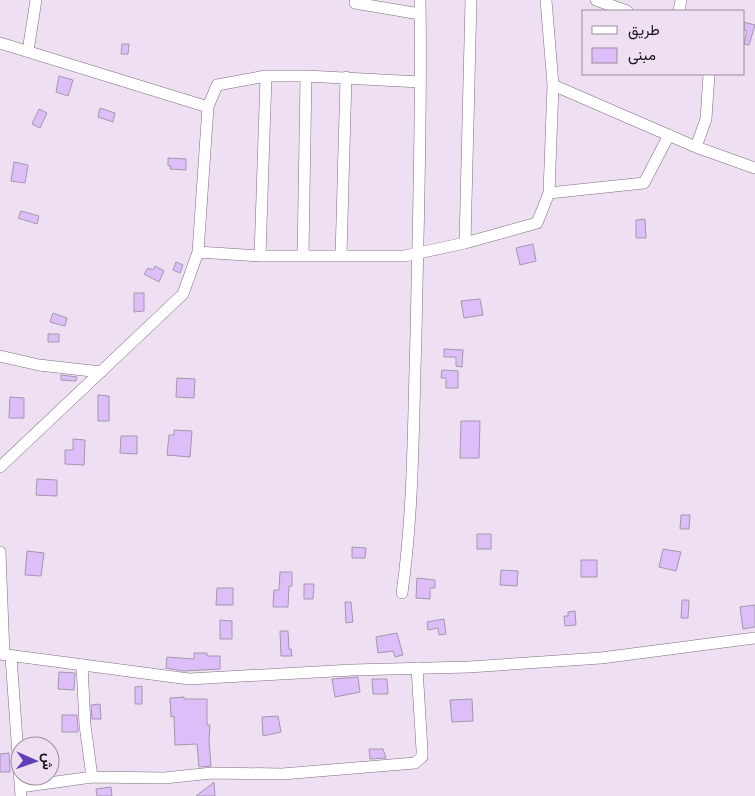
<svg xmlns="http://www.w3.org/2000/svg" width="755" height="796" viewBox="0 0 755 796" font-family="'DM Sans',Vazirmatn,sans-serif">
  <rect width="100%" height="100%" fill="#efdff2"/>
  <path fill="#debef9" stroke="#a298ac" d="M744,22l11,3 -6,20 -5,-1 3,-13 -3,-1z
    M122,44h7l-1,10h-7z
    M59,76l14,4 -5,16 -12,-4z
    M100,108l15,5 -2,9 -15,-5z
    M39,109l8,4 -7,15 -8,-4z
    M168,158l18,1v11l-16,-1 1,-3h-3z
    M14,162l14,3 -3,18 -14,-2z
    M21,211l18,5 -2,8 -19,-6z
    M645,219l1,19h-10v-18z
    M533,244l3,17 -16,4 -4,-17z
    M176,262l7,3 -3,8 -7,-3z
    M155,266l9,5 -5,11 -15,-8 4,-6 5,2z
    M134,293h10v18l-10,1z
    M480,299l3,16 -19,3 -3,-17z
    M53,313l14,5 -2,8 -15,-4z
    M48,334h11v8h-11z
    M444,349l19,1 -1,17 -6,-1v-9h-12z
    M442,370l16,1v17h-12v-10h-5z
    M61,375l16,2 -1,4 -15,-1z
    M177,378l18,1 -1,19 -18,-1z
    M98,395l11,1v25h-11z
    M10,397l14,1v20h-15z
    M461,421h19l-1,37h-19z
    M174,430l18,1 -2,26 -23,-2 2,-20h5z
    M121,436h16v18l-17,-1z
    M73,439l12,1 -1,25 -19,-1v-14h8z
    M37,479l20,1v16l-21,-1z
    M681,515h9l-1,14h-9z
    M477,534h14v15h-14z
    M352,547l14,1 -1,10h-13z
    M663,549l18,3 -5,19 -17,-4z
    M27,551l17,2 -3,23 -16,-1z
    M581,560h16v17h-16z
    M501,570l17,1 -1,15 -17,-1z
    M280,572h12v14h-3l-1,21h-15l1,-17h5z
    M417,578l18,2v8h-5v11l-14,-1z
    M304,584h10l-1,15h-9z
    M217,588h16v17h-17z
    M682,600h7l-1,18h-7z
    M345,602h6l2,20 -7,1z
    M755,605v22l-12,2 -3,-22z
    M575,611l1,14 -11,1 -1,-10h4v-4z
    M444,619l2,15 -7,1 -1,-7 -10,2 -1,-8z
    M220,620l12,1v18h-12z
    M280,631h8l1,18h2l1,7h-11z
    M397,633l6,22 -8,2 -2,-6 -15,2 -2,-16z
    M194,653h13v3h13v13l-37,2 -17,-3 1,-11 27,2z
    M59,672l16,1 -1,17 -16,-1z
    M358,677l2,15 -25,5 -3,-18z
    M372,679h15l1,15h-15z
    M142,686v18h-7v-17z
    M184,697v2h23v26h3l-1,16 2,25 -12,1 -2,-23 -22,1 -1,-29 -3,1 -1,-19z
    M472,699l1,22 -21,1 -2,-22z
    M100,704l1,15h-9l-1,-14z
    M62,715h15l1,17h-16z
    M278,716l3,16 -18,4 -1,-19z
    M369,749h14l3,9 -16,1z
    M9,753l1,19h-10v-18z
    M214,782l1,14h-19l17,-13z
    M111,787l1,9h-15l-1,-7z"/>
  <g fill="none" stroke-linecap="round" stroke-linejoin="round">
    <defs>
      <path id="minor" d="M596,0l31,11
        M355,3l65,11
        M679,11l2,-11
        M0,43l208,64
        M28,51l8,-51
        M553,85l143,62 59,21
        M696,147l10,-28 3,-45
        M549,193l95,-10 25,-48
        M465,243l6,-243
        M198,252l62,4h145l60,-13 72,-20 12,-30 4,-108 -7,-85
        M260,256l6,-180
        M303,256l3,-180
        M341,256l5,-179
        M0,356l39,9 62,7
        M0,467l183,-173 15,-42 10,-145 9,-22 49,-9h40l114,6
        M0,552l4,103
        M402,593c12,-85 11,-171 14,-257 2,-112 6,-224 4,-336
        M0,654l189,25 163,-9 117,-3 132,-9 154,-20
        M11,657l10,139
        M82,665l3,60 7,52
        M20,787l72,-10 72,1 48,-5 70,1 133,-11 7,-6v-7l-5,-82"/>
    </defs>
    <use href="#minor" stroke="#7c6d7e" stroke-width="12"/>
    <use href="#minor" stroke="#fff" stroke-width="11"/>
  </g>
  <rect x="582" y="10" width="162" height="65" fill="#efdff2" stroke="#9a8e9c"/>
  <rect x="592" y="26" width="25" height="8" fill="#ffffff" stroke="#9a8e9c"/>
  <text x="628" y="35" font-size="15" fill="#1a141b">طريق</text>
  <rect x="592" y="48" width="25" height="15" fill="#debef9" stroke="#9a8e9c"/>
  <text x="628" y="60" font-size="15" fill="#1a141b">مبنى</text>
  <g transform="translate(35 761) rotate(92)"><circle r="24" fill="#efdff2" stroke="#9a8e9c"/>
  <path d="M0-4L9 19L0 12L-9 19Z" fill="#623fb7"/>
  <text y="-8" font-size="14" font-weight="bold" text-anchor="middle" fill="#1a141b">ش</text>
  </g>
</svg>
